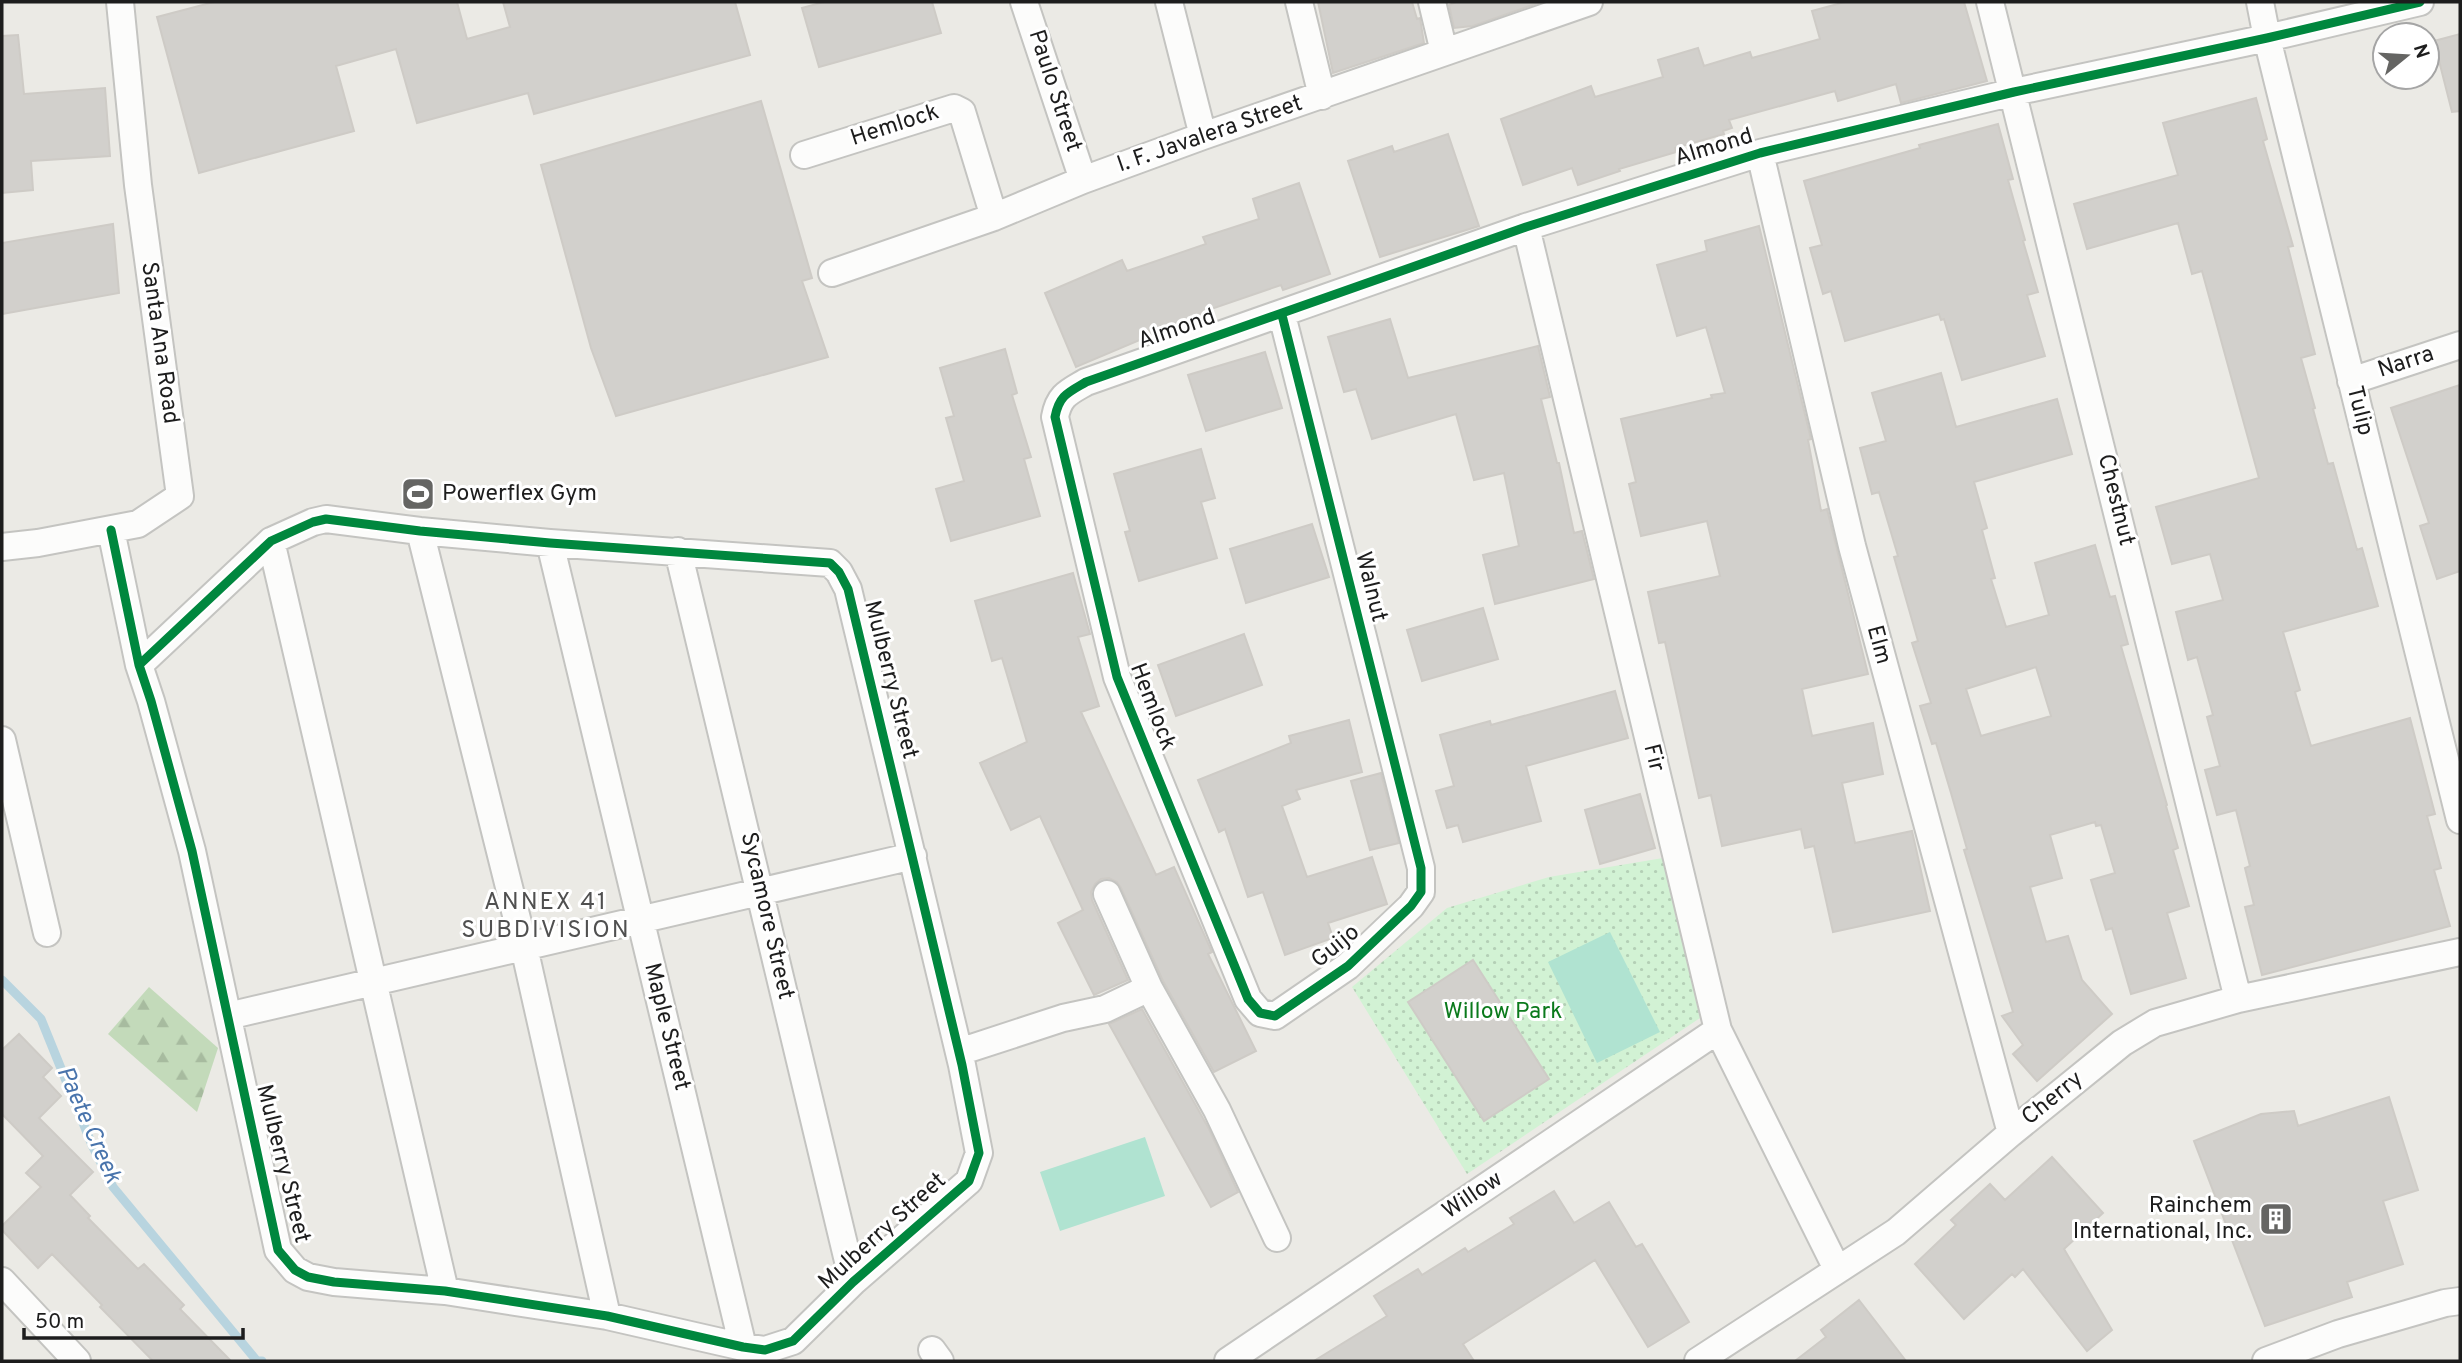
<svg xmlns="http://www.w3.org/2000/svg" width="2462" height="1363" viewBox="0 0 2462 1363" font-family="Overpass,sans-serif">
  <defs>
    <pattern id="forest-firs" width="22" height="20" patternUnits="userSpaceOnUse" patternTransform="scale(1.75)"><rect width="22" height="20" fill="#c3daba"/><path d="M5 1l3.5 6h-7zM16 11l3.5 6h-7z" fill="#a7bb9f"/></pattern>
    <pattern id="park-dots" width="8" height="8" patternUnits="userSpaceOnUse" patternTransform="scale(1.75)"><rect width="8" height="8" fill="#d2f2d4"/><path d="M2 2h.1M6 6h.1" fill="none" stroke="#b4cfb6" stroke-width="1.8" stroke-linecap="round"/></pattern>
  </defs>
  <rect width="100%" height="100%" fill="#ebeae5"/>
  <path fill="url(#forest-firs)" d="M149,987l69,61 -21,64 -89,-78z"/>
  <path fill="url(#park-dots)" d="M1663,858l37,160 -233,156 -115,-187 95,-79 102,-31z"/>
  <path fill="#b0e3d1" d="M1610,932l50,100 -63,31 -49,-101z
    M1145,1137l20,59 -105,35 -20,-59z"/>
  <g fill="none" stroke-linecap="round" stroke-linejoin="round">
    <path stroke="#b8d4df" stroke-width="9" d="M2,980l39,39 51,126 21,42 144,174h5"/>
  </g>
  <path fill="#d2d0cc" stroke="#cecbc6" stroke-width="2" fill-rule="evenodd" d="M214,2h243l10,37 43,-12 -7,-25h232l15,53 -216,59 -6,-21 -111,30 -21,-74 -60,17 18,65 -155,42 -42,-156z
    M824,2h108l9,31 -122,34 -17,-59z
    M1318,2h94l5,17 3,-1 4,25 -91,30z
    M1456,2h85l-68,24 -19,2 -5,-23z
    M1845,2h119l23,79 -86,22 -5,-19 -58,17 -3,-10 -106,29 3,8 -9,3 1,3 -49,14 1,4 -57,17 1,2 -42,14 -6,-17 -49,17 -22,-66 90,-33 4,11 68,-20 -5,-17 40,-12 6,18 46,-14 2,6 68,-19 -8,-28z
    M2460,34v77l-8,1 -18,-71z
    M18,35l6,59 81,-6 5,68 -79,5 2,29 -31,3v-157z
    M2256,98l11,41 -4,2 30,105 -5,1 27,107 -14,4 14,50 -2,1 15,55 5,-1 24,87 5,-2 16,58 -95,26 17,58 -5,2 16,54 99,-28 25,96 -8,2 14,52 -7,2 16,56 -188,49 -17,-68 9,-2 -9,-37 5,-2 -14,-56 -19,5 -12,-45 15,-4 -13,-49 6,-2 -16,-58 -9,3 -12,-48 47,-12 -13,-46 -38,10 -16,-57 103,-29 -57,-207 -10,3 -14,-51 -91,26 -13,-45 104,-29 -15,-52z
    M761,101l51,177 -10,3 26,76 -212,59 -25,-68 -50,-183z
    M1998,124l15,55 -5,1 17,60 -2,1 15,51 -11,3 18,61 -83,24 -18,-61 -3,1 -2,-6 -94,27 -14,-50 -8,3 -13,-46 12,-3 -18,-64 116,-33 -1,-3z
    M1448,134l31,92 -99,31 -32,-96 44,-15 2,6z
    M1299,183l31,91 -47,16 -2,-5 -70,24 1,2 -59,20 1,3 -78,33 -31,-74 77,-33 5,11 79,-27 -3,-7 56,-18 -6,-20z
    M113,224l6,69 -117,21v-71z
    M1759,226l52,213 -3,1 13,71 6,-2 41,165 -66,15 10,47 61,-13 10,51 -41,9 13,60 57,-12 18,80 -97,21 -19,-86 -9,2 -4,-19 -79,17 -11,-51 -12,3 -34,-156 -6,1 -11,-51 72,-16 -13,-55 -66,15 -12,-52 7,-2 -15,-63 91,-21 -1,-3 14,-2 -19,-66 -29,9 -20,-71 50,-14 -2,-10z
    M1390,319l18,59 130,-32 12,51 -9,2 16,64h2l15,70 8,-2 12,48 -99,25 -12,-49 36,-9 -15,-73 -30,7 -18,-66 -84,25 -16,-50 -12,3 -16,-55z
    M1005,349l12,44 -5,2 19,62 -7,2 16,57 -89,25 -15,-52 28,-8 -18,-63 8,-2 -14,-48z
    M1265,352l17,56 -76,23 -18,-56z
    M1941,373l15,54 101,-28 15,55 -98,28 13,46 -5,2 13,48 -4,1 15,48 43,-12 -14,-52 60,-18 15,52 5,-1 13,48 -7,2 46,159 -1,1 12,42 -5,2 16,56 -22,7 19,65 -55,16 -19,-66 -6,2 -15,-50 24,-7 -14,-48 -5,1 -1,-4 -45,13 12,43 -32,9 16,55 22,-6 14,44 30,34 -75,67 -24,-27 10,-9 -21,-29 11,-4 -49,-162 3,-1 -16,-56 -15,-50 -4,1 -12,-38 11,-3 -19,-60 6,-2 -24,-84 4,-1 -19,-64 -7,2 -12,-46 26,-7 -14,-48zM2036,667l15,49 -70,20 -15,-47z
    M2460,385v186l-23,8 -17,-53 9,-3 -38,-115z
    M1201,449l14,49 -14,4 16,56 -78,23 -14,-49 5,-1 -16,-57z
    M1312,524l17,53 -83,26 -16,-54z
    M1073,573l17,61 -12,3 21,69 -18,6 75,163 18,-8 38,85 -4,2 48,97 -42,21 -51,-91 -42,-93 -4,-6 -8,-4 -8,1 -6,5 -4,8 1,8 36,80 -34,15 -36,-72 25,-13 -43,-94 -29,14 -31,-67 47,-21 -25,-84 -10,3 -17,-60z
    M1483,608l15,51 -76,22 -15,-51z
    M1244,634l18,51 -86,31 -18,-51z
    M1615,691l13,47 -102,28 15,55 -78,21 -5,-17 -11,3 -11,-37 18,-5 -14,-51 50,-14 1,4z
    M1349,720l13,52 -66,18 4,9 -18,7 25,71 65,-20 15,47 -59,19 5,15 -48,17 -22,-63 -15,5 -23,-68 -6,3 -21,-52 93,-37 -2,-7z
    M1381,773l18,70 -29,7 -19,-69z
    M1640,794l15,54 -55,16 -15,-54z
    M1473,960l76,119 -65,42 -76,-119z
    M1142,1009l67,120 29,63 -27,15 -102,-183z
    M19,1034l33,34 -9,9 18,19 -22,22 54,54 -23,23 20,21 -2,2 50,51 6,-5 40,41 -4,4 51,52h-78l-53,-54 2,-2 -50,-51 -14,14 -36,-38v-4l39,-39 -15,-14 17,-17 -41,-42v-64z
    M2389,1097l29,93 -35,11 20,63 -56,18 5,15 -87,29 -71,-185 67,-27 33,-3 4,15z
    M2052,1157l51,56 -39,36 48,81 -25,21 -64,-82 -8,8 -3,-3 -48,45 -49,-55 41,-39 -5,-5 39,-36 15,16z
    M1554,1191l20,32 35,-21 27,45 6,-3 47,78 -41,25 -53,-87 -132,84 11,17h-160l73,-45 -13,-20 44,-27 4,6 43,-27 3,4 46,-28 -4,-6z
    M1859,1300l47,61h-111l31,-24 -5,-7z"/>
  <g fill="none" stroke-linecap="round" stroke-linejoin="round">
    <defs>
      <path id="minor" d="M1024,2l59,178
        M1169,2l34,134
        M1299,2l23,94
        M1432,2l12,50
        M1990,2l248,997
        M2260,2l7,36 193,782
        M1760,153l92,393 159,587
        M804,155l150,-47 8,4 32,105
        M1526,227l192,803 119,239
        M832,273l162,-56 89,-37 120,-44 386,-134
        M1282,315l139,553v24l-10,14 -63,60 -73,50 -15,-3 -12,-14 -131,-322 -62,-260c4,-22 14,-25 31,-35l440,-155 234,-74 254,-61 253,-54 153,-36
        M2351,381l109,-36
        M111,530l28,135 12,36 41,150 86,399 17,20 13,7 26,5 111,9 162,25 136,31 22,3 28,-9 60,-59 116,-101 10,-28 -17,-88 -114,-476 -9,-17 -9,-9 -280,-20 -130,-12 -94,-12 -13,3 -42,19 -132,124
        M420,531l104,416 83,369
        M271,541l174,750
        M550,543l193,804
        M2,547l36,-4 100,-19 42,-28 -42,-311 -18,-183
        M678,551l175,731
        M2,740l45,193
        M1107,894l42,94 68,122 60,128
        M228,1016l685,-160
        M959,1052l104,-34 42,-9 44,-21
        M2,1281l75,80
        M932,1350l8,11
        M1228,1361l490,-331
        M1698,1361l198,-129 115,-99 111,-90 33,-20 83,-24 222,-47
        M2266,1361l72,-27 107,-31 15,-2"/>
    </defs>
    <use href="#minor" stroke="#c4c4c1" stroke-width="30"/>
    <use href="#minor" stroke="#fcfcfb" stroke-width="26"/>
    <defs>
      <path id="cycleway" d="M1282,315l139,553v24l-10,14 -63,60 -73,50 -15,-3 -12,-14 -131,-322 -62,-260c4,-22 14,-25 31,-35l440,-155 234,-74 254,-61 253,-54 153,-36
        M111,530l28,135 12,36 41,150 86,399 17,20 13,7 26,5 111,9 162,25 136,31 22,3 28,-9 60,-59 116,-101 10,-28 -17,-88 -114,-476 -9,-17 -9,-9 -280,-20 -130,-12 -94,-12 -13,3 -42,19 -132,124"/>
    </defs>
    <use href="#cycleway" stroke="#fff" stroke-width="13"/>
    <use href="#cycleway" stroke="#00873e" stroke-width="9"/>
  </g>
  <defs>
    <symbol id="stadium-square" viewBox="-11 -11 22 22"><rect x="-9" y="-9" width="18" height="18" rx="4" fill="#656563" stroke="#fff"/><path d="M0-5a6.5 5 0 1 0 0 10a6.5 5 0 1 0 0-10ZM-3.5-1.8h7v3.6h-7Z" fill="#fff"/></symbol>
    <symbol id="building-square" viewBox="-11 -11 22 22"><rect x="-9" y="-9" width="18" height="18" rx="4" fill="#656563" stroke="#fff"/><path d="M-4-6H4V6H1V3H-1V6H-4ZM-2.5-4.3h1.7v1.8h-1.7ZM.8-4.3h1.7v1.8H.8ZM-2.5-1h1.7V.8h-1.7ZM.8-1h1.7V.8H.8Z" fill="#fff"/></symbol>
  </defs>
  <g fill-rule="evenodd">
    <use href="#stadium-square" x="399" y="475" width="38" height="38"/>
    <use href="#building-square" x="2257" y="1200" width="38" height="38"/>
  </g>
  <g text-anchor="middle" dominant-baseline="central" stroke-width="6" stroke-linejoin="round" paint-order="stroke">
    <g font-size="23" fill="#1d1d1d" stroke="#fff">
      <text transform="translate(1054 91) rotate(72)">Paulo Street</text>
      <text transform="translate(895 126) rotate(-18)">Hemlock</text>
      <text transform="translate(1210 135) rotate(-19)">I. F. Javalera Street</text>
      <text transform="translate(1714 148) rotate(-17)">Almond</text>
      <text transform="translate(1177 330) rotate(-19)">Almond</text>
      <text transform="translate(159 343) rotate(82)">Santa Ana Road</text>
      <text transform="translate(2406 363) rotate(-18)">Narra</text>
      <text transform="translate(2359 411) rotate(76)">Tulip</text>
      <text transform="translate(2115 500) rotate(76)">Chestnut</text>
      <text transform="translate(1370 587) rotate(76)">Walnut</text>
      <text transform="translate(1878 645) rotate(75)">Elm</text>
      <text transform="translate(890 680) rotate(76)">Mulberry Street</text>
      <text transform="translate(1152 707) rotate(69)">Hemlock</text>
      <text transform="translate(1653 758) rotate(76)">Fir</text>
      <text transform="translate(766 916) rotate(77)">Sycamore Street</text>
      <text transform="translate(1336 947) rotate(-39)">Guijo</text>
      <text transform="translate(666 1027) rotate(76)">Maple Street</text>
      <text transform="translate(2053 1099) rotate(-39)">Cherry</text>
      <text transform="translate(282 1164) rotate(76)">Mulberry Street</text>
      <text transform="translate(1473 1196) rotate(-34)">Willow</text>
      <text transform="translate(883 1232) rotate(-42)">Mulberry Street</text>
    </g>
    <g font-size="23" fill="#1d1d1d" stroke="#fff" text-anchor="start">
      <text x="442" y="494">Powerflex Gym</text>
      <text x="2252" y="1206" text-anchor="end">Rainchem<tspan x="2252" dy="26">International, Inc.</tspan></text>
    </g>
    <g font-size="23" fill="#0b7a1c" stroke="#fff">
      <text x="1503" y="1012">Willow Park</text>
    </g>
    <g font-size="24" letter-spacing="2" fill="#505050" stroke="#fff">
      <text x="546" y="903">ANNEX 41<tspan x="546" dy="28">SUBDIVISION</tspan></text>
    </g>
    <g font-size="24" font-style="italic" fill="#4974ac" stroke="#fff">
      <text transform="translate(88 1125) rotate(66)">Paete Creek</text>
    </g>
  </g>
  <rect width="2462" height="1363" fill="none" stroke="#1d1d1d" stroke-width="7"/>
  <g transform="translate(2406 56) rotate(72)"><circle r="33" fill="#ffffff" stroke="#a5a5a5" stroke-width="2"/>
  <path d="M0-5L12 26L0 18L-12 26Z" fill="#656563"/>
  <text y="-10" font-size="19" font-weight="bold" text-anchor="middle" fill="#1d1d1d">N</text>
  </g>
  <path d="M24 1328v10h219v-10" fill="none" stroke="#1d1d1d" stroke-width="3.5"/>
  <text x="35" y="1328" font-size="21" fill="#1d1d1d" stroke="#ffffff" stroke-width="5" paint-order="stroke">50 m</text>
</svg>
